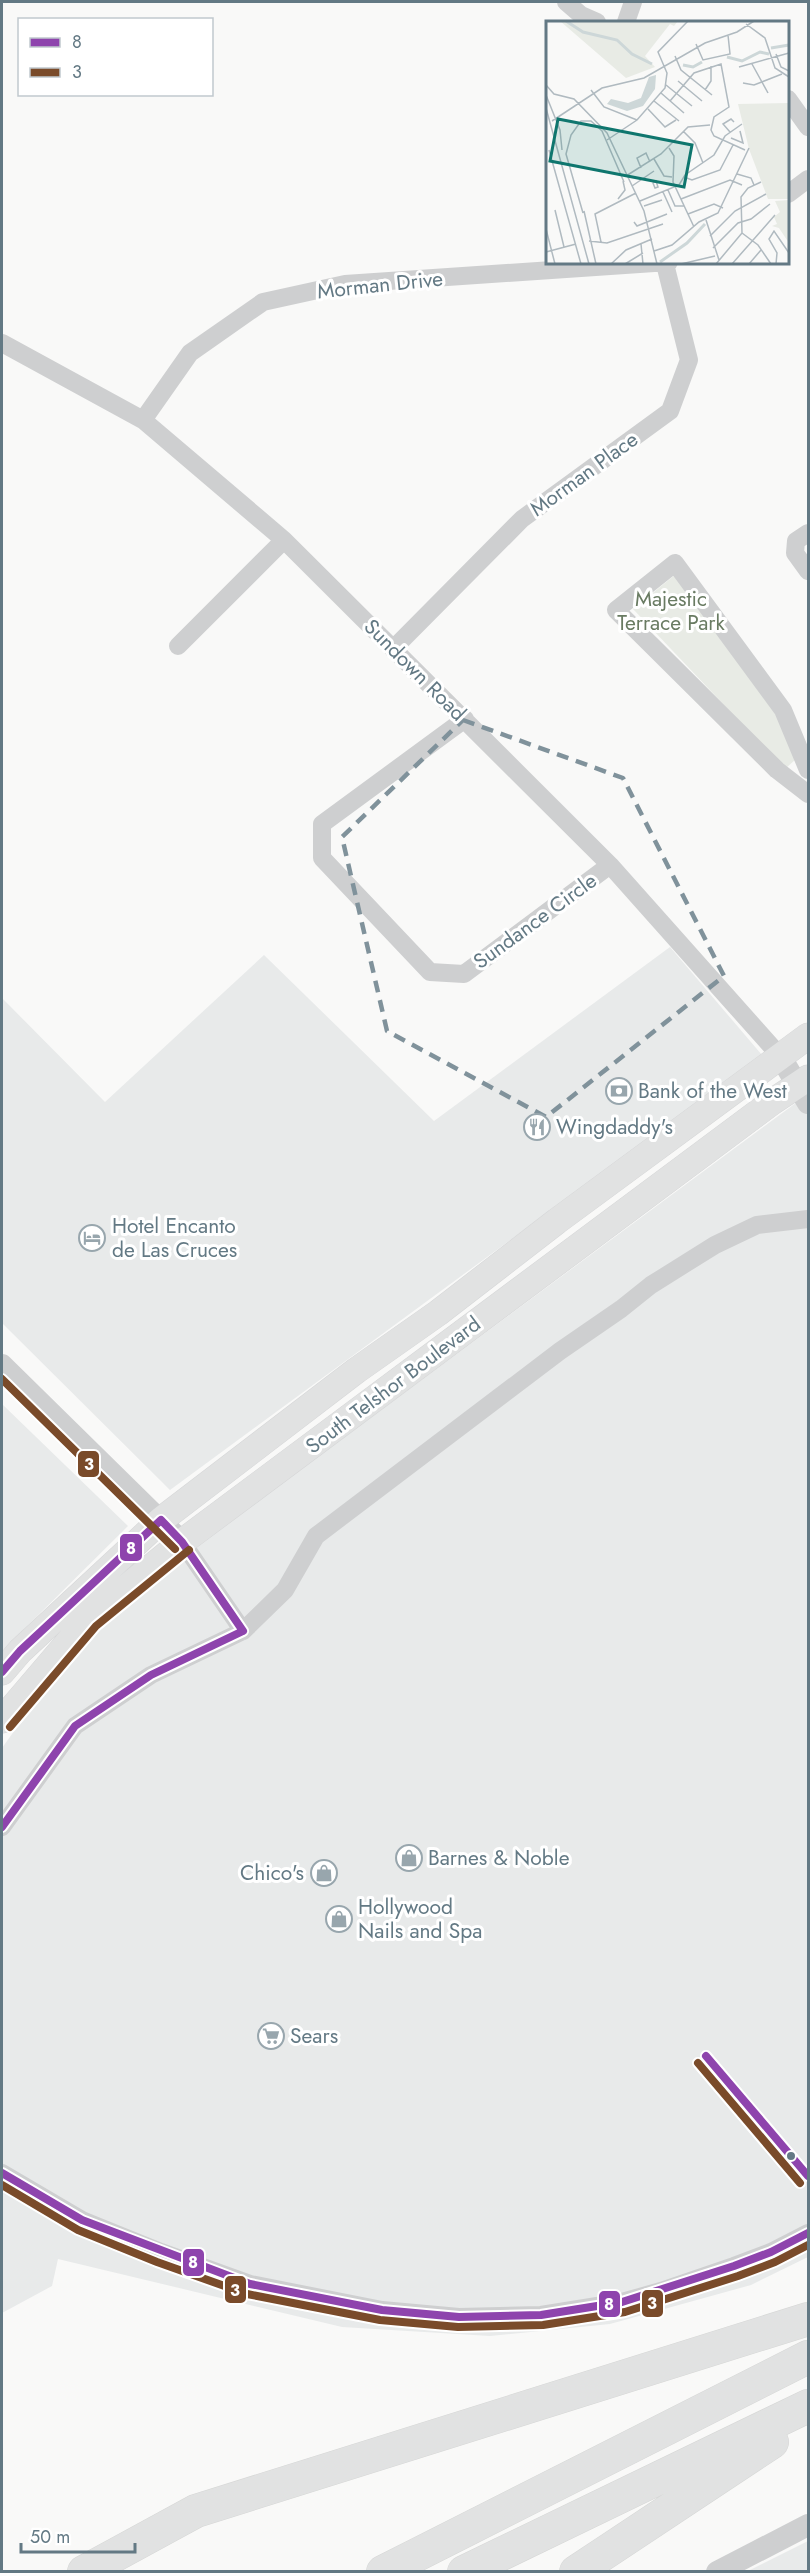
<svg xmlns="http://www.w3.org/2000/svg" width="810" height="2573" viewBox="0 0 810 2573" font-family="Jost,sans-serif">
  <rect width="100%" height="100%" fill="#f9f9f8"/>
  <path fill="#e8eaea" d="M670,947l92,108 -592,435 -168,-167v-325l103,104 159,-147 170,166z
    M808,1094v1163l-57,28 -141,39 -120,12 -148,-9 -284,-68 -6,27 -50,27v-565l20,-28 -10,-14 170,-164 53,-24z
    M2,1404l126,122 -126,125z
    M808,2541v30h-60z"/>
  <path fill="#e8ebe5" d="M676,574l107,151 13,34 -11,10 -152,-160z"/>
  <g fill="none" stroke-linecap="round" stroke-linejoin="round">
    <defs>
      <path id="secondary" d="M2,1672l18,-21 141,-131 196,-150 81,-57 119,-92 251,-185
        M2,1720l87,-102 93,-76 590,-440 36,-24"/>
      <path id="motorway" d="M84,2572l112,-61 612,-192
        M383,2572l425,-215
        M464,2572l344,-166
        M576,2572l196,-130"/>
    </defs>
    <use href="#secondary" stroke="#d6d7d8" stroke-width="27"/>
    <use href="#motorway" stroke="#d6d7d6" stroke-width="34"/>
    <path stroke="#cecfd0" stroke-width="18" d="M566,2l15,13 16,7
      M626,22l7,-20
      M788,99l20,28
      M788,194l20,-15
      M2,343l141,77 141,120 326,325 170,191
      M143,420l47,-67 73,-51 82,-18 324,-22
      M808,533l-12,8 -1,12 13,18
      M178,646l106,-106
      M393,649l129,-130 148,-108 19,-51 -24,-96
      M465,719l-143,105v34l108,114 34,2 146,-109
      M808,770l-25,-60 -108,-147 -59,47 161,160 31,24
      M182,1542l61,89
      M2,1827l73,-101 76,-51 92,-44 42,-41 31,-54 244,-185 61,-42 30,-24 64,-40 42,-20 51,-6
      M2,2173l80,47 79,32 89,32 132,26 77,7 82,-2 81,-13 39,-11 73,-25 37,-14 37,-19"/>
    <path stroke="#cecfd0" stroke-width="22" d="M780,1056l28,47
      M2,1365l180,177
      M717,2572l91,-47"/>
    <use href="#secondary" stroke="#e1e2e2" stroke-width="26"/>
    <use href="#motorway" stroke="#e1e2e2" stroke-width="33"/>
    <defs>
      <path id="bus-1" d="M2,1672l18,-21 141,-131 21,22 61,89
        M2,1827l73,-101 76,-51 92,-44
        M706,2056l102,120
        M2,2173l80,47 168,64 132,26 77,7 82,-2 81,-13 112,-36 37,-14 37,-19"/>
      <path id="bus-2" d="M2,1379l173,170
        M10,1727l86,-101 93,-76
        M698,2063l102,120
        M2,2185l76,45 79,32 90,32 133,26 78,7 85,-2 82,-13 113,-36 37,-14 33,-17"/>
    </defs>
    <use href="#bus-1" stroke="#fff" stroke-width="12"/>
    <use href="#bus-2" stroke="#fff" stroke-width="12"/>
    <use href="#bus-1" stroke="#8e44ad" stroke-width="8"/>
    <use href="#bus-2" stroke="#7a4b2a" stroke-width="8"/>
  </g>
  <path fill="none" stroke="#80929b" stroke-width="4.5" stroke-dasharray="12 8" stroke-linejoin="round" d="M463,720l160,58 101,198 -178,141 -159,-86 -45,-194z"/>
  <defs>
    <symbol id="bank-ring" viewBox="-11 -11 22 22"><circle r="9.5" fill="#fff" stroke="#98a6ad" stroke-width="1.5"/><path d="M-6-4H6V4H-6ZM0-2.3a2.3 2.3 0 1 0 0 4.6a2.3 2.3 0 1 0 0-4.6Z" fill="#98a6ad"/></symbol>
    <symbol id="restaurant-ring" viewBox="-11 -11 22 22"><circle r="9.5" fill="#fff" stroke="#98a6ad" stroke-width="1.5"/><path d="M-5-6h1v4h1v-4h1v4h1v-4h1v5L-1.5 .5V6h-2V.5L-5-1ZM5-6V6H3V1.5H1.5Q1.5-4 5-6Z" fill="#98a6ad"/></symbol>
    <symbol id="hotel-ring" viewBox="-11 -11 22 22"><circle r="9.5" fill="#fff" stroke="#98a6ad" stroke-width="1.5"/><path d="M-6-4.5h1.5V1H6V5H4.5V3h-9V5H-6ZM-4 0a1.8 1.8 0 1 1 3.6 0ZM.5 0V-2.5h3Q6-2.5 6 0Z" fill="#98a6ad"/></symbol>
    <symbol id="shop-ring" viewBox="-11 -11 22 22"><circle r="9.5" fill="#fff" stroke="#98a6ad" stroke-width="1.5"/><path d="M-5-2.5h2.3a2.7 3.5 0 0 1 5.4 0H5L5.5 6h-11ZM-1.5-2.5h3a1.5 2.3 0 0 0-3 0Z" fill="#98a6ad"/></symbol>
    <symbol id="supermarket-ring" viewBox="-11 -11 22 22"><circle r="9.5" fill="#fff" stroke="#98a6ad" stroke-width="1.5"/><path d="M-6-5.5h2.5l.6 2H6L4.5 2H-2.5L-4.4-4H-6ZM-1.5 3.2a1.3 1.3 0 1 0 .1 0ZM3 3.2a1.3 1.3 0 1 0 .1 0Z" fill="#98a6ad"/></symbol>
  </defs>
  <g fill-rule="evenodd">
    <use href="#bank-ring" x="604" y="1076" width="30" height="30"/>
    <use href="#restaurant-ring" x="522" y="1112" width="30" height="30"/>
    <use href="#hotel-ring" x="77" y="1223" width="30" height="30"/>
    <use href="#shop-ring" x="394" y="1843" width="30" height="30"/>
    <use href="#shop-ring" x="309" y="1858" width="30" height="30"/>
    <use href="#shop-ring" x="324" y="1904" width="30" height="30"/>
    <use href="#supermarket-ring" x="256" y="2021" width="30" height="30"/>
  </g>
  <circle fill="#637984" stroke="#fff" stroke-width="2" cx="791" cy="2156" r="5"/>
  <g text-anchor="middle" dominant-baseline="central" stroke-width="6" stroke-linejoin="round" paint-order="stroke">
    <g font-size="21" fill="#637984" stroke="#fff">
      <text transform="translate(380 285) rotate(-6)">Morman Drive</text>
      <text transform="translate(584 474) rotate(-36)">Morman Place</text>
      <text transform="translate(415 670) rotate(45)">Sundown Road</text>
      <text transform="translate(535 921) rotate(-36)">Sundance Circle</text>
      <text transform="translate(393 1385) rotate(-37)">South Telshor Boulevard</text>
    </g>
    <g font-size="21" fill="#697b62" stroke="#fff">
      <text x="671" y="599">Majestic<tspan x="671" dy="24">Terrace Park</tspan></text>
    </g>
    <g font-size="21" fill="#637984" stroke="#fff" text-anchor="start">
      <text x="638" y="1091">Bank of the West</text>
      <text x="556" y="1127">Wingdaddy's</text>
      <text x="112" y="1226">Hotel Encanto<tspan x="112" dy="24">de Las Cruces</tspan></text>
      <text x="428" y="1858">Barnes &amp; Noble</text>
      <text x="304" y="1873" text-anchor="end">Chico's</text>
      <text x="358" y="1907">Hollywood<tspan x="358" dy="24">Nails and Spa</tspan></text>
      <text x="290" y="2036">Sears</text>
    </g>
  </g>
  <g transform="translate(546 21)">
    <rect width="243" height="243" fill="#f9f9f8"/>
    <path d="M14,0h118l-4,5 -4,-2 -25,32 10,11 -29,11zM243,82v96h-21l-19,-50 -11,-45zM243,179v43l-10,-15 -7,-2 5,-2 -3,-7 6,-5 -5,-11z" fill="#e8ebe5"/>
    <path d="M110,54l-1,14 -12,17 -16,5 -20,-7 4,-5 17,4 13,-5 8,-21z" fill="#cdd7d8"/>
    <path fill="none" stroke="#cdd7d8" stroke-width="3" d="M20,0l17,11 34,8 15,14 20,10M225,27l18,-3M181,36l15,4 18,-9 9,2M137,44l10,2 9,-5M114,241l27,-19 18,-19"/>
    <path fill="none" stroke="#b0bac0" stroke-width="1.5" d="M200,3l19,14 10,30 14,9M150,23l7,16 27,-6 -2,-19M230,33l5,13 8,4M129,35l6,14 31,25M206,43l16,29M193,46l50,-14M132,60l24,20M197,62l11,2 28,-11M0,64l8,9 20,5 33,34 37,78 13,53M120,64l26,21M45,69l13,17 33,13M159,69l6,-9v-15M115,72l23,20M0,74l14,35 2,20M108,80l25,20M124,80l24,-28 27,-9 8,43 -15,10 -3,13 3,6 31,14M0,87l43,156M102,88l17,18 11,-7M6,100l50,-33 42,-10 61,-35 32,-11 17,-11M137,110l12,12 8,20M184,111l-7,-8 8,-5 3,3M185,117l12,5 -3,-12M61,119l30,-20 28,-32 2,-15 -9,-21 30,-31M123,127l5,8 -1,26 21,45M3,129l32,114M108,138l10,17 8,1M95,147l-4,-10 9,-5 4,9M191,153l14,4 3,7M80,155l35,-22 27,-27 22,-2M138,156l8,3 28,-10 13,-25M110,160l2,6 -3,1 -2,-5zM86,165l22,-15M122,169l7,16h9M117,171l9,20M72,178l7,-9 -2,-9M135,178l49,-19 12,5M94,180l39,-16 6,-10 29,-20 11,-19 17,-12M98,185l18,-6M9,189l9,37M38,190l12,53M37,192l-17,-59 5,-19 10,-14h10l11,10 22,51M142,193l26,-10 9,4M160,199l13,40M88,201l3,4 30,-12M0,208l9,35M196,212l16,12 13,19M164,215l25,-25 31,-17M43,220l18,2 56,-19M55,221l-6,-28 41,-21M95,223l2,20M167,227l25,-25 13,-4 19,-15M108,230l18,-6 27,-23 19,-9 31,-65M0,231l30,-8M65,243l15,-14 26,-11M79,243l18,-11M135,243l34,-8M170,243l26,-31 -1,-36 7,-9 13,-6M186,243l43,-49M203,243l12,-14M230,243l1,-11 -8,-14 5,-8 15,22"/>
    <path fill="#0f766e" fill-opacity="0.15" stroke="#0f766e" stroke-width="3" d="M12,98l134,26 -8,42 -134,-26z"/>
    <rect width="243" height="243" fill="none" stroke="#637984" stroke-width="3"/>
  </g>
  <g stroke="#fff" stroke-width="2">
    <rect x="77" y="1450" width="23" height="28" rx="6" fill="#7a4b2a"/>
    <rect x="119" y="1533" width="24" height="29" rx="6" fill="#8e44ad"/>
    <rect x="182" y="2248" width="23" height="29" rx="6" fill="#8e44ad"/>
    <rect x="224" y="2275" width="23" height="29" rx="6" fill="#7a4b2a"/>
    <rect x="641" y="2289" width="23" height="29" rx="6" fill="#7a4b2a"/>
    <rect x="598" y="2290" width="23" height="28" rx="6" fill="#8e44ad"/>
  </g>
  <g font-size="16" text-anchor="middle" font-weight="bold" fill="#fff">
    <text x="89" y="1470">3</text>
    <text x="131" y="1554">8</text>
    <text x="193" y="2268">8</text>
    <text x="235" y="2296">3</text>
    <text x="652" y="2309">3</text>
    <text x="609" y="2310">8</text>
  </g>
  <rect width="810" height="2573" fill="none" stroke="#637984" stroke-width="6"/>
  <rect x="18" y="18" width="195" height="78" fill="#ffffff" stroke="#c1c9ce" stroke-width="1.5"/>
  <rect x="30" y="38" width="30" height="9" fill="#8e44ad" stroke="#c1c9ce" stroke-width="1.5"/>
  <text x="72" y="48" font-size="18" fill="#637984">8</text>
  <rect x="30" y="68" width="30" height="9" fill="#7a4b2a" stroke="#c1c9ce" stroke-width="1.5"/>
  <text x="72" y="78" font-size="18" fill="#637984">3</text>
  <path d="M21 2543v9h114v-9" fill="none" stroke="#637984" stroke-width="3"/>
  <text x="30" y="2543" font-size="18" fill="#637984" stroke="#ffffff" stroke-width="4.5" paint-order="stroke">50 m</text>
</svg>
